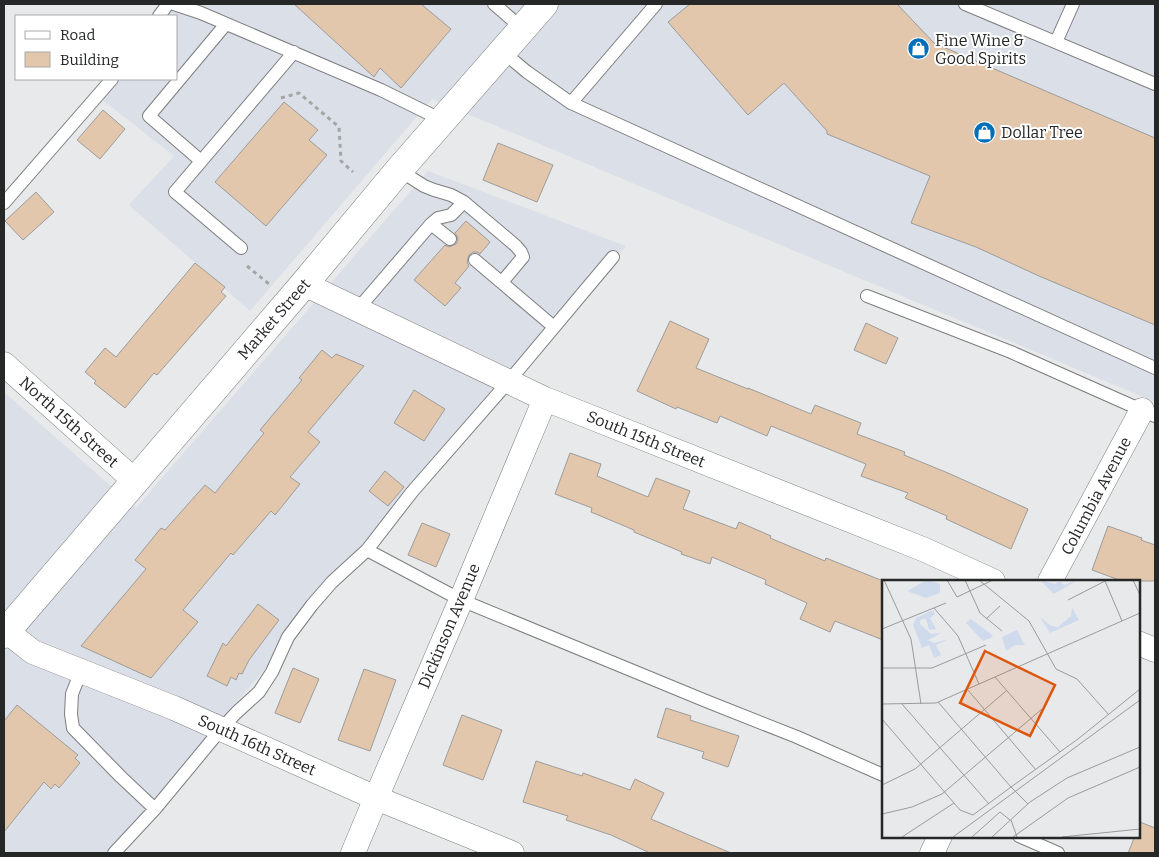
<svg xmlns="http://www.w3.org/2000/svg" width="1159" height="857" viewBox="0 0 1159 857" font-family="Bitter,serif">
  <rect width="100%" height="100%" fill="#e8e9ea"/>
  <path fill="#dbdfe7" d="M171,4h984v398l-723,-303 -182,212 -121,-106 45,-49 -74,-58 16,-19h60v-63h-11z
    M428,171l198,75 -518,607h-104v-461l132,116z"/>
  <path fill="#e2c7ac" stroke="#9d9c9b" d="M294,4h127l30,25 -50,59 -21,-20 -6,9z
    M690,4h207l37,39 221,95v187l-116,-49 -63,-29 -65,-24 19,-47 -103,-42v-3l-43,-48 -36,32 -80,-93z
    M284,102l34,28 -9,10 18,15 -61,71 -51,-44z
    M103,110l22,19 -25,30 -23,-19z
    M498,143l55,22 -16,37 -54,-22z
    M36,192l18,20 -31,28 -18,-19z
    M466,221l24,21 -10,12 -3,-2h-4l-4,3 -2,7 2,4 -14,17 6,5 -16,18 -31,-26 31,-35 4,2 7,-3 2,-4 -1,-4 -2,-3z
    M195,263l30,24 -4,5 5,4 -69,79 -3,-2 -29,35 -31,-25 2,-2 -11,-9 20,-24 11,9z
    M670,321l39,18 -13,29 52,21v-1l63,26 4,-9 46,18 -4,11 48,18 -1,3 44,18 80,36 -17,40 -65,-30 1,-3 -42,-18 3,-5 -47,-17 5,-12 -95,-38 -4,10 -47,-20 -3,7 -40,-16 -1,2 -39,-18z
    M866,323l32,15 -12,26 -32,-14z
    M322,350l10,8 4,-4 28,12 -56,66 12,10 -30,35 10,7 -25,31 -4,-4 -38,44 -2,-2 -48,57 15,12 -47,56 -70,-32 65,-77 -11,-9 26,-32 4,2 40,-45 10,8 49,-60 -4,-3 42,-50 -3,-2z
    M414,390l31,19 -21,32 -30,-18z
    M570,453l31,11 -4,12 51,21 8,-19 34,13 -7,18 53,20 3,-7 32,14 -1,2 55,23 1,-3 57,23v59l-48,-19 -5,11 -30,-13 7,-16 -42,-19 1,-4 -54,-23 -2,7 -29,-10 1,-2 -48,-20v-2l-43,-18 1,-4 -37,-14z
    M385,471l19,16 -16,19 -19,-15z
    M422,523l28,11 -14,33 -28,-12z
    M1108,526l34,12 -1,2 14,5v36h-33l-30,-11z
    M258,604l21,16 -30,40 -7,14 -3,-1 -3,7 -5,-3 -4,9 -20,-10 16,-33 3,3z
    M293,668l26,11 -19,44 -25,-10z
    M364,669l32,11 -26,71 -32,-11z
    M17,705l61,50 -3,3 5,5 -21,25 -4,-4 -4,5 -7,-7 -40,50v-111z
    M666,708l25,8 -1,4 49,16 -11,31 -26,-9 2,-6 -47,-15z
    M462,715l40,15 -19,50 -40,-15z
    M536,761l46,15 1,-3 47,17 5,-11 29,14 -13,26 80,34h-81l-39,-18 -45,-15 2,-4 -45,-14z
    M1140,822l15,6v25h-27l7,-17h3v-8z"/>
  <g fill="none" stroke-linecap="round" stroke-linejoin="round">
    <defs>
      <path id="service" d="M174,4l27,9 180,77 61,30
        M494,4l29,25
        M965,4l190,80
        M159,16l9,-12
        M1056,42l17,-38
        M503,52l24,20 44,31 85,-99
        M571,103l584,265
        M201,161l-52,-45 77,-92
        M399,170l25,16 10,4 17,5 13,7 52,44 5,6 2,5 -21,25
        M4,203l108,-124
        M431,224l19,15
        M241,248l-66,-56 119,-140
        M475,260l79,67
        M867,296l144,56 144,64
        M357,310l74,-86 7,-6 13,-3 13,-13
        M367,550l94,50 245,101 91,36 86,38
        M81,671l-9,23 -1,20 2,14 48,49 34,32
        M1019,836l39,17
        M114,853l41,-44 67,-81 14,-15 23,-21 13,-20 16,-35 24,-32 20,-23 35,-32 45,-58 97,-111 104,-124"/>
      <path id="minor" d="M304,284l241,115 380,151 68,31
        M4,364l131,117
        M1050,581l92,-171
        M6,631l27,21 141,56 202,90 136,55
        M1138,643l17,7
        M353,853l23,-55 85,-198 84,-201
        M932,853l8,-17"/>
      <path id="primary" d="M4,634l300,-350 95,-114 145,-166"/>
    </defs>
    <use href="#service" stroke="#7c7d7e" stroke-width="14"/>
    <use href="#minor" stroke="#7c7d7e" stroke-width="25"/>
    <use href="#primary" stroke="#7c7d7e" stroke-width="29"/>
    <path stroke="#a4a5a5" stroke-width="3" stroke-dasharray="4 4" stroke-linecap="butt" d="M281,98l18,-5 40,34 2,34 12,11
      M247,266l22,18"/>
    <use href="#service" stroke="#fff" stroke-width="12"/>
    <use href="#minor" stroke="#fff" stroke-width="24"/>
    <use href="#primary" stroke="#fff" stroke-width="28"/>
  </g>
  <defs>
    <symbol id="shop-disc" viewBox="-11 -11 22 22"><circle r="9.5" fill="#006fba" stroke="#fff"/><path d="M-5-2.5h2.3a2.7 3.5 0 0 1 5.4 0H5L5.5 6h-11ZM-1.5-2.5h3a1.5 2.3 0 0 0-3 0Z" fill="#fff"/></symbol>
  </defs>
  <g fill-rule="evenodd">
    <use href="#shop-disc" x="906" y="36" width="25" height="25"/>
    <use href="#shop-disc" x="972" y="120" width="25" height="25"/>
  </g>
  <g text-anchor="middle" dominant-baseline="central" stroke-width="4" stroke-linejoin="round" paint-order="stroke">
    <g font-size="16" fill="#262727" stroke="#fff" text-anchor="start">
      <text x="935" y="40">Fine Wine &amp;<tspan x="935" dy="18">Good Spirits</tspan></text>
      <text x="1001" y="132">Dollar Tree</text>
    </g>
    <g font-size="16" fill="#262727" stroke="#fff">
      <text transform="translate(274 319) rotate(-49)">Market Street</text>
      <text transform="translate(69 422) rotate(42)">North 15th Street</text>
      <text transform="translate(646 439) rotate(22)">South 15th Street</text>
      <text transform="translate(1096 496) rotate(-62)">Columbia Avenue</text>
      <text transform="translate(449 626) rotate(-67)">Dickinson Avenue</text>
      <text transform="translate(257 745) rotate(24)">South 16th Street</text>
    </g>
  </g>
  <g transform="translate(882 580)">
    <rect width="258" height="258" fill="#e8e9ea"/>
    <path d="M45,0l13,4v9l-14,5 -19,-7zM158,0l15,4 5,-3 4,4 14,-5 -24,14zM190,28l7,12 -29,13 -10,-16 11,9 7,1 13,-11zM51,30l2,4 -5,4 6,11 -7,1 -3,-12 -6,2v4l11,10 10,-1 -13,7 6,3 15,-4 -13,6 5,10 -7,3 -5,-13 -7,3 -9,-23 3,-7zM89,39l20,15 2,3 -10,4 -17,-18zM135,50l8,15h-10l-9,6 -4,-14z" fill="#d0daed"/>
    <path fill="none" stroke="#9a9b9c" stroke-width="1" d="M2,0l27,59 10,65M65,0l10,17 36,-17M83,0l15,33 22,18M97,0l50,41 27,48 21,10 32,36M251,0l7,15M223,1l17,40M186,20l39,-20M52,28l24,28 21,48M104,39l14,-13M0,49l64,-26M0,88h50l54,-23M113,97l65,75M85,109l69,81M0,124l54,-1 204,-90M20,124l87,100M0,139l78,91 13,5 38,-28 -73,-85M0,205l33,-16 91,-78M146,224l-17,-17 67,-48 62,-50M0,234l30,-7 30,-13 100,-85M129,240l6,17M20,257l52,-34M71,257l187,-137M90,257l28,-25 10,8M110,257l38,-35 37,-24 73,-31M131,257l55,-39 72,-31M180,257l78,-8"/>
    <path fill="#de560d" fill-opacity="0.15" stroke="#de560d" stroke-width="2.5" d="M103,71l70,34 -25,51 -70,-33z"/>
    <rect width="258" height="258" fill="none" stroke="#262727" stroke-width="2.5"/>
  </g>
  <rect width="1159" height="857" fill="none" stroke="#262727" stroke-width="10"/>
  <rect x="15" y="15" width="162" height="65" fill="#ffffff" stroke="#a8a9a9"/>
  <rect x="25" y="31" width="25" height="8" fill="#ffffff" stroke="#a8a9a9"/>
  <text x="60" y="40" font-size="15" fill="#262727">Road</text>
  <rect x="25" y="52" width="25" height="15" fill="#e2c7ac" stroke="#a8a9a9"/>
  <text x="60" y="65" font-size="15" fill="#262727">Building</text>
</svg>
